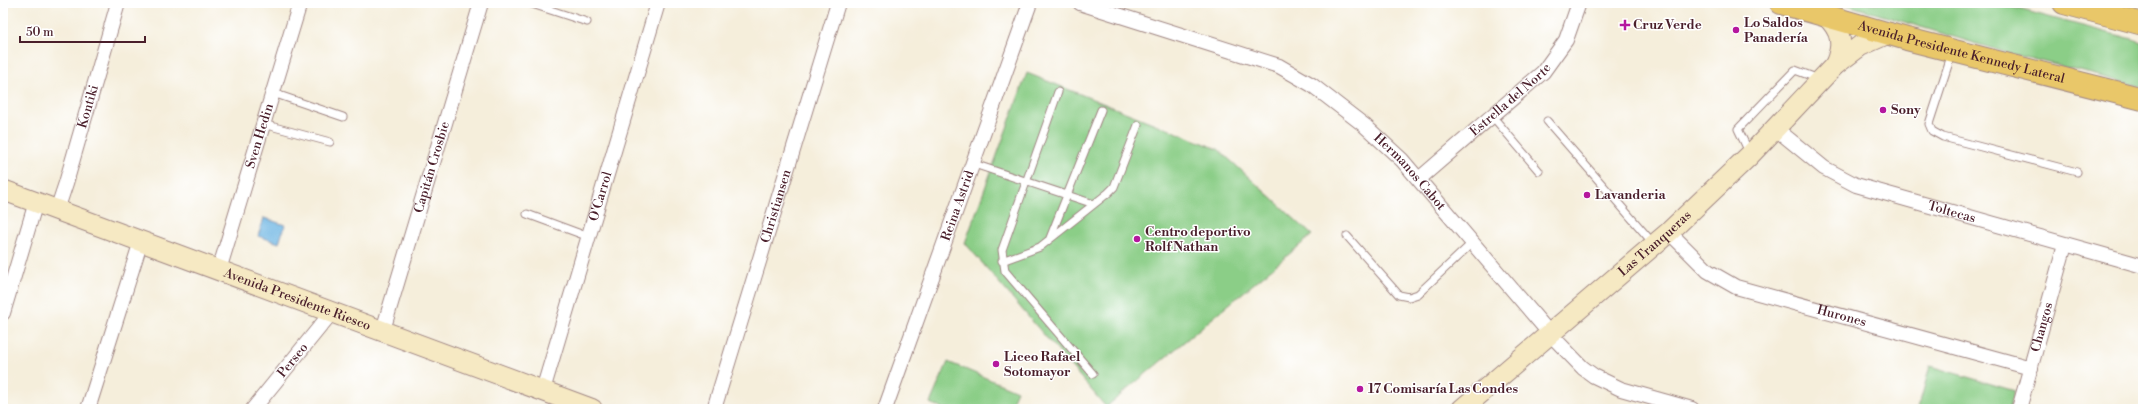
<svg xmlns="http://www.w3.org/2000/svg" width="2146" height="412" viewBox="0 0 2146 412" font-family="'Libre Bodoni',serif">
  <rect width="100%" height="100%" fill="#fff"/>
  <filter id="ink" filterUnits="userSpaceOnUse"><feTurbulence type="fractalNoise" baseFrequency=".025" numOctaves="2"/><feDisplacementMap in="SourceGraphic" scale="8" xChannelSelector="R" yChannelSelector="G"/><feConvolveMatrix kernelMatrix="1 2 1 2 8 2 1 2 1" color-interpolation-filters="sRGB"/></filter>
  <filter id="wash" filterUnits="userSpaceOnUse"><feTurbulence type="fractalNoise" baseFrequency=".012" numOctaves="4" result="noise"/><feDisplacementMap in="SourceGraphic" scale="16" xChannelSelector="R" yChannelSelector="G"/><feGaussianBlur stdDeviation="0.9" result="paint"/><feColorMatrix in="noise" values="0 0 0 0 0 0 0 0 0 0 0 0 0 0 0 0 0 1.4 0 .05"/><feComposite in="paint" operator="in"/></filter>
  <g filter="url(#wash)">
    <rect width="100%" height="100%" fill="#f5eedb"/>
    <path fill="#8bce87" stroke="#6a7659" d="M1841,3h155l147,39v45l-139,-35z
      M1027,73l191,76 94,86 -206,172 -141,-164z
      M948,362l69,29 -8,18h-66l-13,-6z
      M1930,366l85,25 -6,18h-91z"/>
    <path fill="#6ab4e2" stroke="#5a6a86" d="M264,218l21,7 -6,18 -21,-7z"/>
  </g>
  <g filter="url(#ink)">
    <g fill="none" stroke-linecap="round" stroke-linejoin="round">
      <defs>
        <path id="service" d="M529,3l58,19
          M1952,53l-23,71 3,7 11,6 134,35
          M1058,92l-56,158 3,21 88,103
          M273,93l70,24
          M1493,117l46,54
          M1547,121l106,122
          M263,124l67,18
          M1749,152l-11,-23 57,-59 24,9
          M974,164l120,40
          M527,214l62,23
          M1347,236l52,59 10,2 9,-3 54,-51
          M1050,238l51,-128
          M1002,261l38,-14 68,-54 6,-6 24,-62"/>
        <g id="minor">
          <path id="s1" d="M1080,3l199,63 33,19 52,40 38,35 149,175 32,33 11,8 27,13 71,20"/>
          <path id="s2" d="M1775,128l49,40 32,17 287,81"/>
          <path id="s3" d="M1419,179l124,-107 23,-32 13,-37"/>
          <path id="s4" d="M57,210l9,-27 52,-180"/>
          <path id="s5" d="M1669,232l39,39 28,16 295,81"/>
          <path id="s6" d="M219,270l81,-267"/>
          <path d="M3,313l33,-111"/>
          <path id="s7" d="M383,330l98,-327"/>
          <path id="s8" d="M543,390l115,-387"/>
          <path d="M88,409l53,-168"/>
          <path id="s9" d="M253,409l79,-97"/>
          <path id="s10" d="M714,409l124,-406"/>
          <path id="s11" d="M885,409l145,-406"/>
          <path id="s12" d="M2019,409l46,-164"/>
        </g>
        <g id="secondary">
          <path d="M1826,16c16,15 18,29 9,49"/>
          <path id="s13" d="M3,190l589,219"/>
          <path id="s14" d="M1462,409l207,-177 81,-77 85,-90 25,-19 29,-13"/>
        </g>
        <g id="primary">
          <path id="s15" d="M1781,3l126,36 236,60"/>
        </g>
        <path id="motorway" d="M2064,3l79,21"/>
      </defs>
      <use href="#service" stroke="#a08683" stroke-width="9"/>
      <use href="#minor" stroke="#a08683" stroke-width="16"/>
      <use href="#secondary" stroke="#a08683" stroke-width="22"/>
      <use href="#primary" stroke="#a08683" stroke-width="24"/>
      <use href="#motorway" stroke="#a08683" stroke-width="24"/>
      <use href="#service" stroke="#fff" stroke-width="7"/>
      <use href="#minor" stroke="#fff" stroke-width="14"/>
      <use href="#secondary" stroke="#f6e9c3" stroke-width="20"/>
      <use href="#primary" stroke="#e9c769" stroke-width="22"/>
      <use href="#motorway" stroke="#e9c769" stroke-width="22"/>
    </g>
  </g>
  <g fill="#b5179e" stroke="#fff" stroke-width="1.5">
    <path d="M1623 19h4v4h4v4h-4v4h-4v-4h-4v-4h4z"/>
    <circle cx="1736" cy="30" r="4"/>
    <circle cx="1883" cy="110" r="4"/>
    <circle cx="1587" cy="195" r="4"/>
    <circle cx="1137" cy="239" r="4"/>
    <circle cx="996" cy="364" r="4"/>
    <circle cx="1360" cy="389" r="4"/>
  </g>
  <g text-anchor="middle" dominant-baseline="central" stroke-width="3" stroke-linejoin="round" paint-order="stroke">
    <g font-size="13" font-weight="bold" fill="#4a1f2b" stroke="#fff" text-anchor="start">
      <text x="1744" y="23">Lo Saldos<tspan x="1744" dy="15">Panadería</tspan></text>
      <text x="1633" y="25">Cruz Verde</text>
      <text x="1891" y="110">Sony</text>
      <text x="1595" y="195">Lavanderia</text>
      <text x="1145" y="232">Centro deportivo<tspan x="1145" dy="15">Rolf Nathan</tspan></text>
      <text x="1004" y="357">Liceo Rafael<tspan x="1004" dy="15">Sotomayor</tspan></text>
      <text x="1368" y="389">17 Comisaría Las Condes</text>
    </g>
    <g font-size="13" fill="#4a1f2b" stroke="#fff">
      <text stroke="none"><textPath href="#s15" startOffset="187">Avenida Presidente Kennedy Lateral</textPath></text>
      <text stroke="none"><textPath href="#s3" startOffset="121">Estrella del Norte</textPath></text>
      <text stroke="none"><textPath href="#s4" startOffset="108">Kontiki</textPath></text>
      <text stroke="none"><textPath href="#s6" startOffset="140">Sven Hedin</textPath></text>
      <text stroke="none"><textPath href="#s7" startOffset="170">Capitán Crosbie</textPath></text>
      <text stroke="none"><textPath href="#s1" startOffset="378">Hermanos Cabot</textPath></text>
      <text stroke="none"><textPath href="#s8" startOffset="202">O'Carrol</textPath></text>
      <text stroke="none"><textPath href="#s10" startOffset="212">Christiansen</textPath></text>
      <text stroke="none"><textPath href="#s11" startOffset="216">Reina Astrid</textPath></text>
      <text stroke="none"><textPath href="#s2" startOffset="199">Toltecas</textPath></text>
      <text stroke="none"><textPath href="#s14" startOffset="254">Las Tranqueras</textPath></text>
      <text stroke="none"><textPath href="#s13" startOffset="314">Avenida Presidente Riesco</textPath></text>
      <text stroke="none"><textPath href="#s5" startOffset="197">Hurones</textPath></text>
      <text stroke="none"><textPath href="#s12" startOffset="85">Changos</textPath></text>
      <text stroke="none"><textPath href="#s9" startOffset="63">Perseo</textPath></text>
    </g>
  </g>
  <rect width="2146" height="412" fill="none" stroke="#fff" stroke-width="16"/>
  <path d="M20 36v6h125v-6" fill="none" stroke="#4a1f2b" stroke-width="2"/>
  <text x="26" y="36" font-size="12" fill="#4a1f2b" stroke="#ffffff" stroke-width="3" paint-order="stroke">50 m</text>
</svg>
